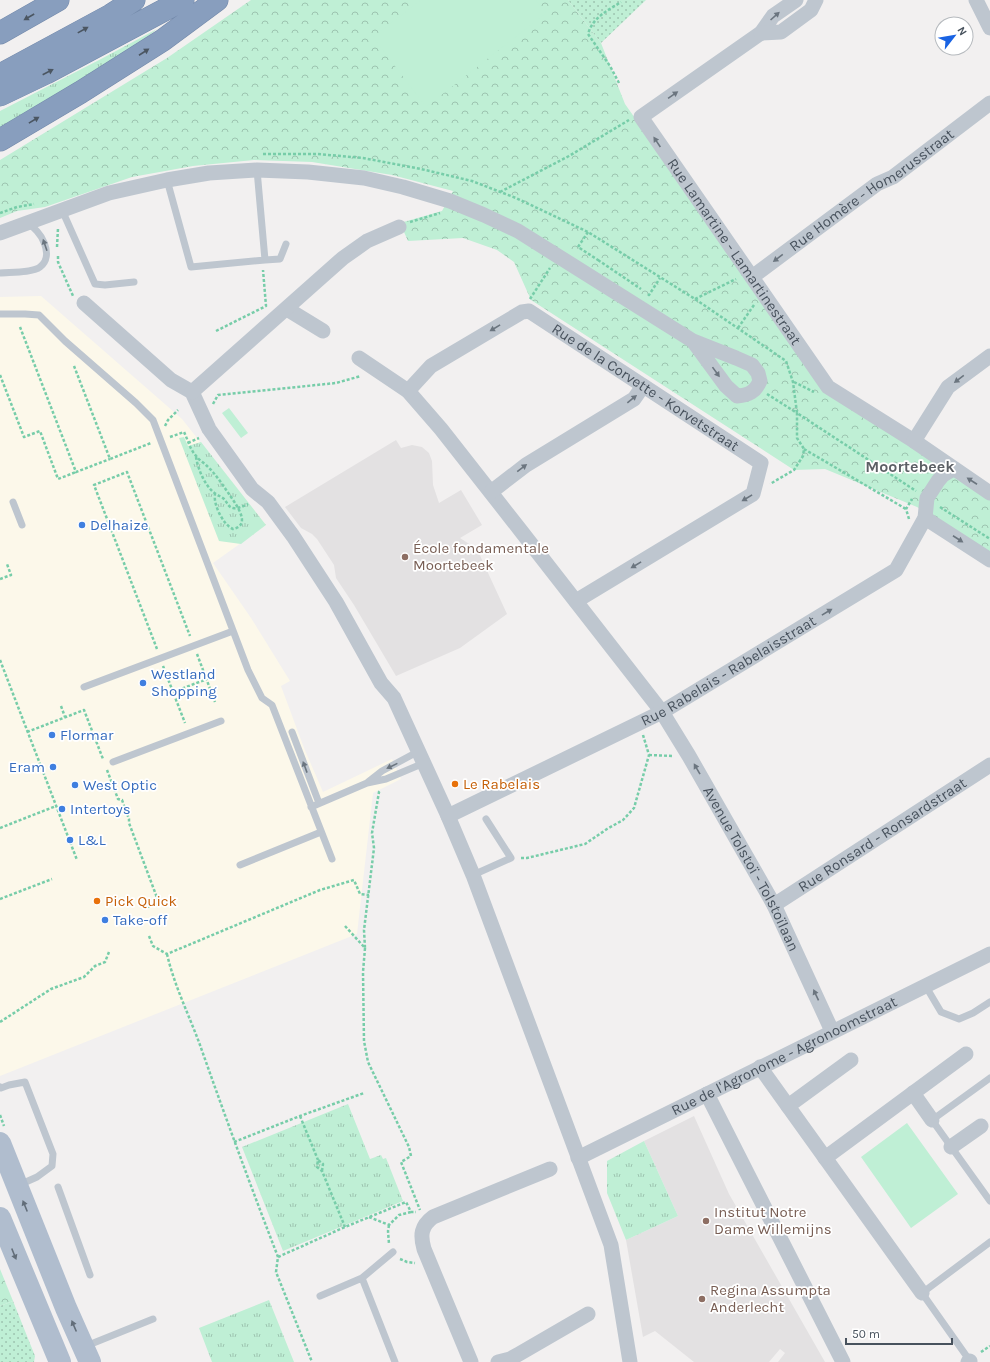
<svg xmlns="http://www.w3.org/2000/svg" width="990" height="1362" viewBox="0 0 990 1362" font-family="Karla,sans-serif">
  <defs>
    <pattern id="grass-tufts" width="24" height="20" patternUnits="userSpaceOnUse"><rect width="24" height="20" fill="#bfefd5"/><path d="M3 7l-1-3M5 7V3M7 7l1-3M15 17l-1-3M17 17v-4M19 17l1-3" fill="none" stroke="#9dc4b0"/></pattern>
    <pattern id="forest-crowns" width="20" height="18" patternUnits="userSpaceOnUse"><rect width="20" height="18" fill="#bfefd5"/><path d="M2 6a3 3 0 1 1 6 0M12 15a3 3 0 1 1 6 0" fill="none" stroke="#9dc4b0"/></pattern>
    <pattern id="garden-dots" width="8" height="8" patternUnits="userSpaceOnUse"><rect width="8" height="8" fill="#bfefd5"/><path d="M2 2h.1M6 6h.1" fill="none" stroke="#9dc4b0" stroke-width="1.8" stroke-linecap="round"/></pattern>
  </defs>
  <rect width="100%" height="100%" fill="#f2f0f0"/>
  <path fill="#fcf8ea" d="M41,296l141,123 84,106 -53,38 38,55 39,63 -9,5 23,62 19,44 69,-33 9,20 -28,14 -16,141 -357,142v-779z"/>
  <path fill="#e3e1e2" d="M396,440l5,8 11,-3 10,2 7,6 3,8 1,24 6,18 22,-13 21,35 -22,13 17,11 30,65 -47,34 -64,28 -42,-71 -18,-27 -2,-13 -17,-26 -5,-5 -11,-6 -16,-21z
    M694,1116l35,78 96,168h-47l7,-9 -5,-4 -11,13h-75l-39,-31 -12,6 -17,-97 52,-24 -34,-75z"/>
  <path fill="url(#grass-tufts)" d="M157,29l-27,22 -130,77v-17l101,-52z
    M184,437l4,9 13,-4 65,83 -25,19 -22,-3 -40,-103z
    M348,1104l22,55 11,-4 2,4 3,-1 17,43 -120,50 -41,-104z
    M644,1141l34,75 -52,24 -19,-47v-32z
    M269,1300l25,62h-82l-13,-34z"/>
  <path fill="url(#forest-crowns)" d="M251,0h317l33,43 24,61 115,163 85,124 165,107v56l-73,-47 -92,-38 -31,1 -263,-170 -17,-38 -17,-12 -34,-12 -55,3 -8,-18 42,-12 11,-20 -61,-16 -80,-13 -58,-2 -61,6 -61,11 -87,30 -28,4 -17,7v-58l167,-102z
    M0,1269l13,32 -13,5z"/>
  <path fill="url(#garden-dots)" d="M568,0h78l-45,43z
    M13,1301l22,55 -1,6h-34v-56z"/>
  <path fill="#bfefd5" d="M421,0h115l10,13 -120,94 -53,-70z
    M229,408l19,25 -7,5 -19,-25z
    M907,1123l51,71 -47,34 -50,-71z"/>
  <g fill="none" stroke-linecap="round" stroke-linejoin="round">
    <defs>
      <path id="highway" d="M0,33l58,-33
        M0,75l111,-60 23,-15
        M0,95l46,-22 137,-73
        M0,140l81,-48 82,-52 54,-40"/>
    </defs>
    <use href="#highway" stroke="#7389aa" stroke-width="23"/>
    <path stroke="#77cda9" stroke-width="2.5" stroke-dasharray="3 2" stroke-linecap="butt" d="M619,83l-9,-17 -22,-32c5,-17 19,-23 33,-32
      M263,154h55l45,4 58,11 51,12 44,17 72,34 107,67 91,62 7,21 4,31 119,78
      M500,192l69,-36 60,-36
      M0,213l17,-6 17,-3
      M410,222l30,-9
      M588,232l-10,15 20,13 -1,2
      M57,247l1,-19
      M58,256v6l15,34
      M598,260l43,29
      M648,294l1,1 11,-17
      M530,299l20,-31
      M695,299l41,-20
      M20,327l56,145 34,-13
      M738,328l16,-23
      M216,331l50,-25 -3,-36
      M74,366l36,93 41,-16
      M0,375l24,62 16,-6 18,48 18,-7
      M794,382l20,10
      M767,394l30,19v25l7,11 -1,7 -9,14 -24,14
      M213,404l5,-9 118,-12 25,-7
      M165,426l3,-6 10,-10
      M170,437l14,-5c4,8 6,18 13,25 2,3 6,5 9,8 9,8 16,19 23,29 5,8 24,31 4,35 -10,-4 -20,-25 -18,-35
      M188,443l11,-5
      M804,449l102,60
      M196,457c2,12 9,30 20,37 3,2 6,3 8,5 3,3 4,8 9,9 5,1 10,-2 15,-4
      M940,507l50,32
      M909,519l-3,-10 6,-10
      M0,579l11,-4 -4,-11
      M157,649l-63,-164 33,-13 63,164
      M197,654l18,48
      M0,660l77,200
      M163,666l22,57
      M173,692l34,-13
      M61,706l4,11
      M27,732l57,-22 19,49
      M649,755l24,1
      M107,770l11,29 4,1 7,19v4l30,80 -14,5
      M0,828l56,-22
      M521,858h6l58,-14 22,-15 16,-9 11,-12 15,-53 -6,-20
      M0,899l52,-20
      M345,926l20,22 -1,-18 10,-82 -2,-15 7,-41 1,-1
      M149,936l4,10 14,8 153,-64 34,-10 6,14 9,1
      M365,948l-2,24 1,69 4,21 41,85 2,9 -10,6 19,48
      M167,954c7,31 22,61 33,91 25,71 51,142 78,212l-2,15 36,90
      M0,1022l51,-33 33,-12 11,-11 10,-4 4,-10
      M0,1115l4,11
      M300,1116l18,44
      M234,1142l66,-26 64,-23
      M322,1171l1,-7 -5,-4 -1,7 5,4 23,56
      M369,1217l20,8 10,-10 12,-3
      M389,1225l-1,6 1,13
      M278,1257l67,-30 61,-25 5,10h5
      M400,1259l7,3 8,1
      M981,1352l9,-6"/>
    <path stroke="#bec6cf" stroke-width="7" d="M257,170l8,90 15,-1 6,-15
      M167,180l24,87 74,-7
      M62,210l33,74 10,1 29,-3
      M0,273c10,-1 32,0 40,-6 15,-11 1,-38 -13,-43
      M0,314h25l14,1 26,26 71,62 17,17 95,250 14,28 10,7 60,154
      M13,502l9,23
      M84,687l149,-56
      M292,732l27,71
      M113,762l108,-41
      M368,782l14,-11 37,-20
      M311,807l56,-24 19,-4 38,-16
      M240,865l81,-33
      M473,875l38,-17 -25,-39
      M925,985l16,27 18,7 14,-6 17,-11
      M990,1078l-58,42 58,81
      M0,1087l1,1 8,-3 16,-3 28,72 -1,12 -15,11 -18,8
      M58,1187l32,88
      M362,1278l33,84
      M320,1296l42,-18 31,-26
      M86,1346l67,-27
      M970,1361l-48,-68 68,-51"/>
    <g stroke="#bec6cf" stroke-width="15">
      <path id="s1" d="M796,0l-23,16 -12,17 -120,84 187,270 86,54 76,52"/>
      <path d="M976,0l14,28"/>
      <path d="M761,33l20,-1 30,-22 5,-10"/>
      <path d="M0,233l109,-40 58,-13 42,-7 48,-3 51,2 56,6 39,9 47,14 34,14 34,16 175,110 43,17 16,7 6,8 2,8c-5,11 -11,14 -23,15l-11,-10 -33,-45"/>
      <path id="s2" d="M752,277l125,-93 16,-7 97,-74"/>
      <path d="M84,303l87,77 21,12 17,37 43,60 16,13 25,34 43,66 45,81 13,15 54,118 25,59 138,370 19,117"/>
      <path d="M287,309l36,22"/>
      <path id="s3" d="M359,358l49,33 33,38 80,102 141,181 27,44 85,149 58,126"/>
      <path id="s4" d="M408,391l23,-25 91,-54 7,-1 232,152 -8,31 -177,107"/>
      <path d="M192,392l151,-134 24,-17 32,-14"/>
      <path d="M914,441l34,-54 42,-31"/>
      <path d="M491,492l35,-27 108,-66 9,-13"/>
      <path d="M925,518l65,42"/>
      <path id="s5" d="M448,816l214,-104 234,-142 29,-52 2,-20 11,-17 5,-6 10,-6"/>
      <path id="s6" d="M774,905l216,-140"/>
      <path d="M760,1067l162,226"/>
      <path d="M913,1093l19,27"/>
      <path d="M707,1094l136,268"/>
      <path d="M788,1106l63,-46"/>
      <path d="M951,1147l30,-21"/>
      <path id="s7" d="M578,1158l412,-204"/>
      <path d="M825,1158l141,-104"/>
      <path d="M471,1362l-47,-113c-4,-14 -3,-23 9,-32l117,-48"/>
      <path d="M498,1362l12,-3 9,-5 69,-40"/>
      <path d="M968,1362l2,-1"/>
    </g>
    <path stroke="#b0bdce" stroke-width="22" d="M0,1143l66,165 24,54
      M0,1218l60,144"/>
    <use href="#highway" stroke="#889ebe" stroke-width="22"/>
  </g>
  <defs><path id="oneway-solid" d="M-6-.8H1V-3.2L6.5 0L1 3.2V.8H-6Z"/></defs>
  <g fill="#6b757f">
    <use href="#oneway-solid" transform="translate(775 16) rotate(-42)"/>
    <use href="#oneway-solid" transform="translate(673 95) rotate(-35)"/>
    <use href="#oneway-solid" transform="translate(657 142) rotate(-124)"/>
    <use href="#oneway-solid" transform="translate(45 245) rotate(-109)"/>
    <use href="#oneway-solid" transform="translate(778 258) rotate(143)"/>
    <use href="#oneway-solid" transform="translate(495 328) rotate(149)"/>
    <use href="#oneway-solid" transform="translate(716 372) rotate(54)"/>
    <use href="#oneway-solid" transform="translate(959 379) rotate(143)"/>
    <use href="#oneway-solid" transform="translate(632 399) rotate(-39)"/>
    <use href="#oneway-solid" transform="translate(522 468) rotate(-37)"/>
    <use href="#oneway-solid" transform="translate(972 481) rotate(-147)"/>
    <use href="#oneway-solid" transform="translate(747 498) rotate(149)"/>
    <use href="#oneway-solid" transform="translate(958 539) rotate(33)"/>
    <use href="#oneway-solid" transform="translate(636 565) rotate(149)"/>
    <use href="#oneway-solid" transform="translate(827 612) rotate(-31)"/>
    <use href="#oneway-solid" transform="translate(392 766) rotate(154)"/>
    <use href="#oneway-solid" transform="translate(305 767) rotate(-110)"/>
    <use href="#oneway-solid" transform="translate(697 769) rotate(-120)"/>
    <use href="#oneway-solid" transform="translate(816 995) rotate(-115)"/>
  </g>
  <g fill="#4b5662">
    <use href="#oneway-solid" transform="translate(29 17) rotate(150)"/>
    <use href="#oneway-solid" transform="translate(83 30) rotate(-29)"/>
    <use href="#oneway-solid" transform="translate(144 52) rotate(-33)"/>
    <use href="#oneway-solid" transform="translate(48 72) rotate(-27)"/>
    <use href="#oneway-solid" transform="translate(34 120) rotate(-31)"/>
  </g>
  <g fill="#626d79">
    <use href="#oneway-solid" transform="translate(25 1206) rotate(-112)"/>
    <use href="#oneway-solid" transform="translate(14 1254) rotate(68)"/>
    <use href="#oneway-solid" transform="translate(74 1326) rotate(-113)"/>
  </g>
  <g fill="#3f7fe0" stroke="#fff" stroke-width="1.5">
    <circle cx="82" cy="525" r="4"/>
    <circle cx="143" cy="683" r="4"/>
    <circle cx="52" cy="735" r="4"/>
    <circle cx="53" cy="767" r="4"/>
    <circle cx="75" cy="785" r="4"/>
    <circle cx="62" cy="809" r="4"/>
    <circle cx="70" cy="840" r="4"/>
    <circle cx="105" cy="920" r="4"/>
  </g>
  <g fill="#8d6e63" stroke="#fff" stroke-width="1.5">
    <circle cx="405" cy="557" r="4"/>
    <circle cx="706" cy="1221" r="4"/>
    <circle cx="702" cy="1299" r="4"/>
  </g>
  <g fill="#e8710a" stroke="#fff" stroke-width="1.5">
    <circle cx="455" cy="784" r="4"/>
    <circle cx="97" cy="901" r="4"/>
  </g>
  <g text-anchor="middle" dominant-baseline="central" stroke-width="3.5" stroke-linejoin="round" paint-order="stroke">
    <g font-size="15" fill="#48525d" stroke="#fff">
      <text stroke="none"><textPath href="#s2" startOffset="148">Rue Homère - Homerusstraat</textPath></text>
      <text stroke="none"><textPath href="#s1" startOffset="359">Rue Lamartine - Lamartinestraat</textPath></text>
      <text stroke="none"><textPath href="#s4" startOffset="286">Rue de la Corvette - Korvetstraat</textPath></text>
      <text stroke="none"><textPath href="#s5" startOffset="316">Rue Rabelais - Rabelaisstraat</textPath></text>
      <text stroke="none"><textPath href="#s6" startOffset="129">Rue Ronsard - Ronsardstraat</textPath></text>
      <text stroke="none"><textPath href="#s3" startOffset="649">Avenue Tolstoï - Tolstoïlaan</textPath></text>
      <text stroke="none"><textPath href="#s7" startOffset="230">Rue de l'Agronome - Agronoomstraat</textPath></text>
    </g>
    <g font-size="15" fill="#366cbe" stroke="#fff" text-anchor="start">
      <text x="90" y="525">Delhaize</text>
      <text x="151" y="674">Westland<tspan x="151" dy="17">Shopping</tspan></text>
      <text x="60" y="735">Flormar</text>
      <text x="45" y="767" text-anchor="end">Eram</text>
      <text x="83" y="785">West Optic</text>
      <text x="70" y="809">Intertoys</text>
      <text x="78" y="840">L&amp;L</text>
      <text x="113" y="920">Take-off</text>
    </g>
    <g font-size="15" fill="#785e54" stroke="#fff" text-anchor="start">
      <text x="413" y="548">École fondamentale<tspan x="413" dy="17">Moortebeek</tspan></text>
      <text x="714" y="1212">Institut Notre<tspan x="714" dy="17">Dame Willemijns</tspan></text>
      <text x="710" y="1290">Regina Assumpta<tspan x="710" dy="17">Anderlecht</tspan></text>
    </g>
    <g font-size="15" fill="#c56008" stroke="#fff" text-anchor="start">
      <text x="463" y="784">Le Rabelais</text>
      <text x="105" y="901">Pick Quick</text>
    </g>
    <g font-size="16" font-weight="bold" fill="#5c6065" stroke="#fff">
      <text x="910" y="466">Moortebeek</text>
    </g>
  </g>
  <g transform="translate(954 36) rotate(59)"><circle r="19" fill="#ffffff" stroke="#b6babe"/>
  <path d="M0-3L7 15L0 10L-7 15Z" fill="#1963e3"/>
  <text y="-6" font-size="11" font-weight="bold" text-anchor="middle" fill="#48525d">N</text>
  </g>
  <path d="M846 1338v6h106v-6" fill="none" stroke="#48525d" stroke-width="2"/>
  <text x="852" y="1338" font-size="12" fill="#48525d" stroke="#ffffff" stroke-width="3" paint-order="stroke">50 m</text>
</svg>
